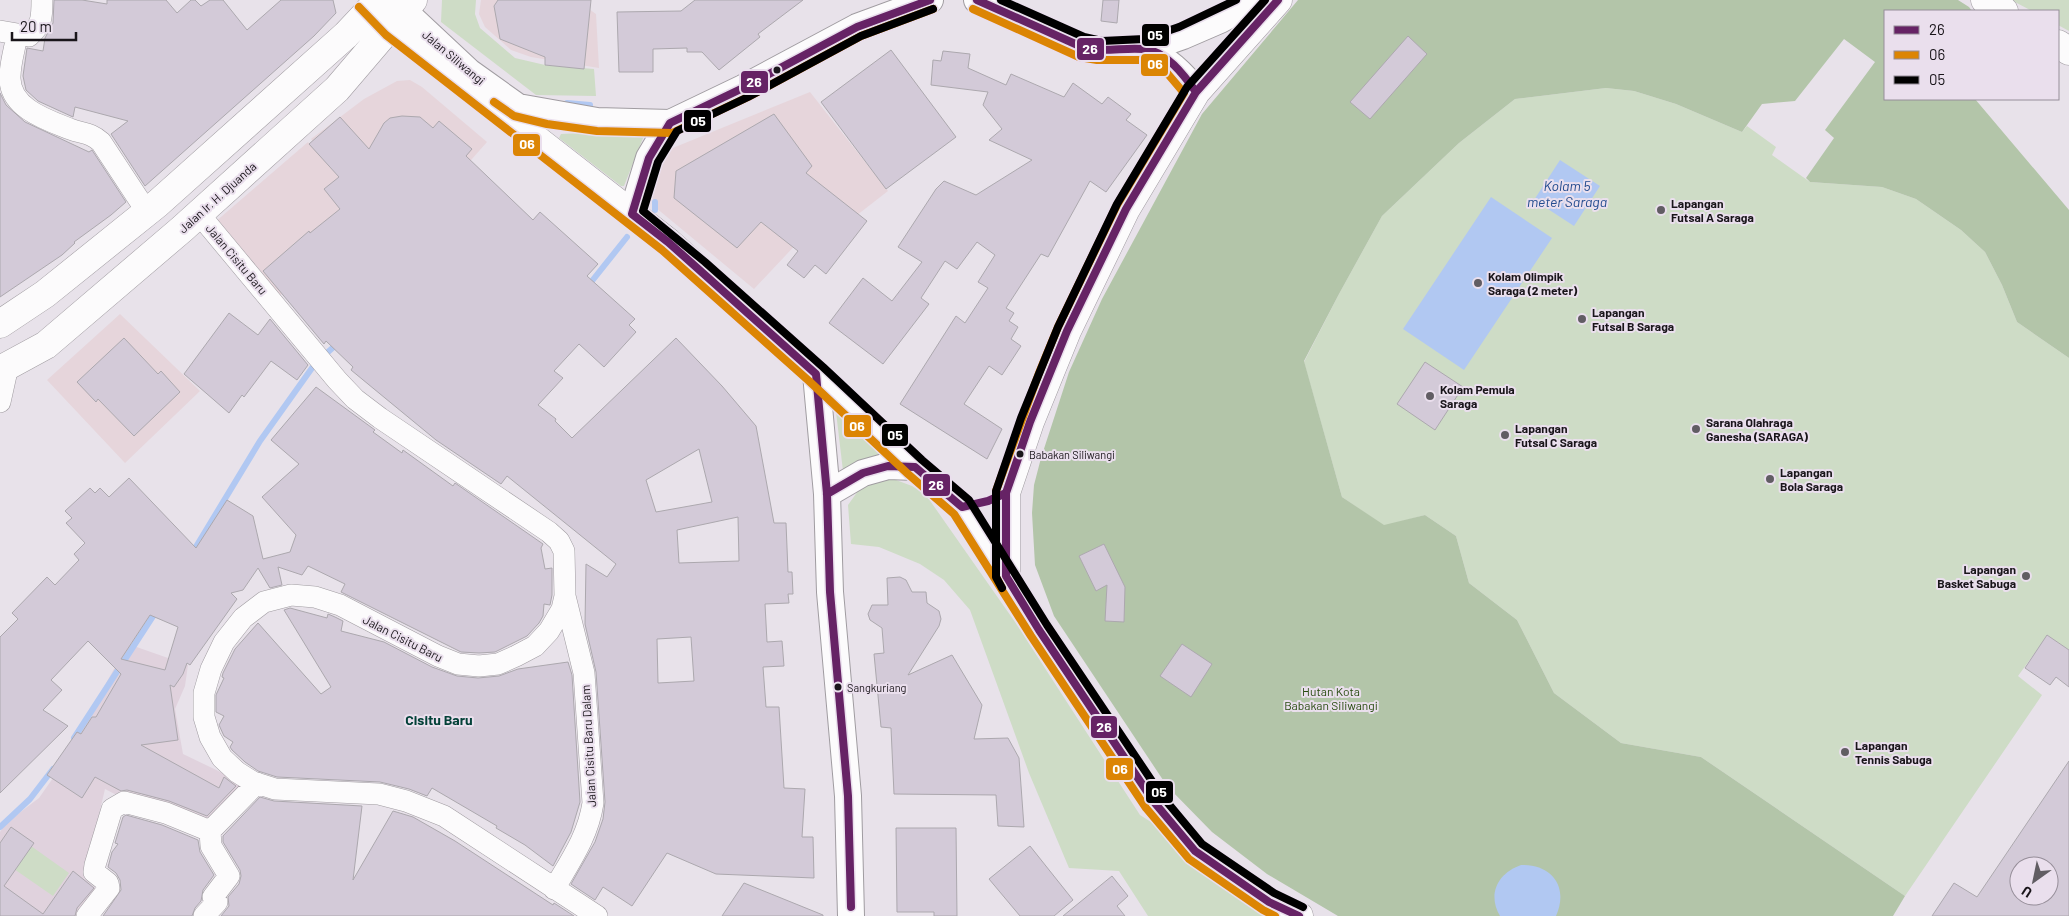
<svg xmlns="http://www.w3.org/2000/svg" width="2069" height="916" viewBox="0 0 2069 916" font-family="Barlow,sans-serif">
  <rect width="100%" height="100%" fill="#e8e2ea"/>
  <path fill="#e6d5db" d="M481,0h95l20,14 3,54 -68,-11 -20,-7 -26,-23 -6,-13z
    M410,80l12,7 65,55 -99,112 -10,-37 -67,-78 53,-40 33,-18z
    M810,92l78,99 -36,28 -18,-15 -80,85 -99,-82 -4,-15 12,-40z
    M308,142l66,75 -97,81 -63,-75z
    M120,314l80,77 -75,72 -78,-83z"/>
  <path fill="#e0d2dd" d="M128,644l60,21 -3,21 -10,23 8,45 79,38 -44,43 -77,-41 -5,11 -31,-16 -21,89 16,14 -18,24h-82v-84l6,-9 33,-25 14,-20z"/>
  <path fill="#cedcc6" d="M442,0h34l-1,14 5,14 35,30 30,7 49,4 2,27 -60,-1 -95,-73z
    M2011,0h58v31l-11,-6v-14h-26z
    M1606,88l28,3 42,13 66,28 5,-6 29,21 -4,8 38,27 72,5 34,12 45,31 24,22 17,33 15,37 52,36v292l-22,-14 -29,40 24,19 -137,201 -204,-139 -80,-14 -67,-50 -37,-73 -48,-37 -13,-47 -31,-21 -41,11 -42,-29 -38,-135 35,-68 43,-78 77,-73 56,-44z
    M643,130l2,3 -21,53h-3l-62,-48 2,-4z
    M834,395l60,55 -51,21z
    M888,477l24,9 14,9 89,127 125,193 33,21 141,80h-166l-29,-45 -50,-3 -40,-95 -59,-163 -26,-30 -24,-16 -41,-17 -28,-3 -3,-39 10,-14 12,-11z
    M31,846l38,27 -16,23 -39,-27z"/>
  <path fill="#b3c5a9" d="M1298,0h660l11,7 3,4h-87v88h90l94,111v148l-52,-36 -15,-37 -17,-33 -24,-22 -45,-31 -34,-12 -72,-5 -4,-4 28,-40 -9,-8 50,-68 -31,-23 -49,62 -33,3 -20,28 -66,-28 -42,-13 -28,-3 -91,11 -56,44 -77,73 -43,78 -35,67 38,136 42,28 41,-10 31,21 13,47 48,37 37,73 67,50 80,14 204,139 -12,20h-555l-71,-42 -55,-42 -45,-46 -113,-170 -19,-51 -3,-52 2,-28 7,-27 28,-86 33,-73 100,-185z"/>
  <path fill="#b1c8f2" d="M1560,160l40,26 -26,40 -40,-26z
    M1491,197l61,41 -88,132 -61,-41z
    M1521,865c31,-1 48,22 35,51h-56c-13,-22 -2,-43 21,-51z"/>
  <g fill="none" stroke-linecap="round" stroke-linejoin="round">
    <path stroke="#b1c8f2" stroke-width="6" d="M567,103l23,2
      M655,210v-8
      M588,286l39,-49
      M328,352l10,-9
      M191,555l69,-114 52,-73
      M74,738l83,-128
      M0,827l30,-28 23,-30"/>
  </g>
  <path fill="#d3cad8" stroke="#aca8ae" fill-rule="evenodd" d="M54,0h28l25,4v-4h59l11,13 14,-13h4l6,6 9,-6h13l24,30 34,-30h52l3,13 -22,23 -169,150 -34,-52 17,-13 -53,-14 -2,10 -35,-16 -12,-11 -3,-14 4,-28 16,3 2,-13 8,-15z
    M498,0h93l-7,69 -39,-4v-8l-45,-18 -6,-33z
    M695,0h108l-45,34 2,3 -41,33 -17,-18h-15v-4l-34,1v23h-34l-2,-60 64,-1z
    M1103,0h16l-2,23 -16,-2z
    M1408,36l19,18 -57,65 -20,-17z
    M891,50l65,87 -70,52 -65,-87z
    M943,51l27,3 -2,14 38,17 5,-11 53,23 9,-14 29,21 6,-7 23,17 -5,6 21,15 -41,57 -16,-11 -42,76 -7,-3 -35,54 8,5 -5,8 9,6 -7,12 10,7 -19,29 -13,-9 -25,38 38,25 -15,30 -87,-55 56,-88 9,7 23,-35 -10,-6 17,-27 -18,-13 -20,27 -12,-8 -24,37 8,6 -46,60 -54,-41 34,-45 29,23 30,-39 -24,-15 38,-58 8,-8 32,14 56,-35 -43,-20 13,-11 -19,-24 5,-13 -57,-7 2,-25 8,1z
    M0,93l6,12 19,17 64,30 3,-2 34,52 -15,13 -37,27 1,1 -13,12 -62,42z
    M774,114l38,52 -6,7 61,48 -41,53 -11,-9 -11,13 -17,-13 11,-14 -37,-29 -24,26 -63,-50 2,-27z
    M402,116l18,1 13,11 6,-7 33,28 -6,7 67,64 7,-8 58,52 -11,12 48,43 -6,6 7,7 -32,35 -25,-23 -25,27 9,7 -25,27 18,14 -1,2 17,17 104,-100 46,48 34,40 18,97h12l2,49h4l1,22h-5l1,9 -24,1 2,38 15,-1 2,25 -21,1 3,40h13l5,81 21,1 -3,48h11l1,41 -98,-4 -49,-21 -35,53 -29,-19 -8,13 -24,-16 24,-42 8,-23 2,-17 -9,-130 -11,-48 1,-60 21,13 9,-13 -109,-88 -6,8 -65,-44 -85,-70 2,-3 -27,-26 -2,3 -61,-73 46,-40 1,2 30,-24 -16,-20 15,-12 -30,-33 31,-27 29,32 15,-26 6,-5zM699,449l13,53 -56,10 -10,-32zM738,517l1,44 -60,2 -2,-33zM691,637l3,44 -36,2 -1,-44z
    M229,313l29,22 12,-16 38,46 -11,15 -26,-19 -27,36 -2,-2 -13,18 -45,-39z
    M124,338l34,36 3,-3 19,21 -46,44 -36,-37 -2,3 -19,-20z
    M1425,362l38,25 -28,43 -38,-26z
    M316,387l59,43 -2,2 29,21 1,-3 50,36 2,-3 88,61 -2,4 4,21 7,-1v27l-2,10 -6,-1 -1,12 -4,7 -12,13 -32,16 -16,1 -18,-1 -120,-60 4,-8 -37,-18 -6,9 -24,-8 4,18 -12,3 -12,-20 -15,22 -12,3 6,6 -47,66 -3,-2 -4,11 -9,13 -4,-2 8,55 -37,5 78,43 5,-11 12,9 -29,30 -38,-15 -42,-11 -6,1 -26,-14 -13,21 -35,-23 30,-43 4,2 11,-17h4l25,-43 -33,-33 -37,39 11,10 -19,20 25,16 -68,67v-156l18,-18 -6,-6 35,-36 8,8 24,-25 -5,-6 11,-11 -19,-20 6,-5 -7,-7 25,-23 5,5 5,-5 9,9 20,-19 67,70 31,-48 26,16 10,43 27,-7 6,-17 -34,-38 37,-33 -28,-24zM150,615l28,12 -13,43 -44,-11z
    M1104,544l21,43 -1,35 -19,-1 2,-36 -11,6 -17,-35z
    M900,577l6,3 6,12h14l1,11 12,8 2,8 -2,7 -31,49 44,-20 30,50 -8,34 34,-1 11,20 5,69 -26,-1 -2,-31 -102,-1 -3,-66 -10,-1 -7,-73 10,-1 -2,-25 -12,-8 -2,-6 4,-9h16l-1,-27z
    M290,608l37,10 1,-4 7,3 8,4 -2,10 43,11 48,25 25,9 21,2 21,-2 19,-7 50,-7 4,13 8,127 -9,30 -18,34 -28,-21 -29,-17 1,-2 -65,-38 -5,8 -18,-7 -29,-7 -103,-5 -19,-6 -13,-9 -13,-12 -2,-3 3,-5 -9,-6 -5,-11 5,-9 -8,-4v-17l8,-17 -2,-1 1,-4 12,-24 23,-26 63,71 10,-7 -47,-77z
    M2047,635l22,15v37l-13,-10 -6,8 -25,-17z
    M1182,644l30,20 -21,33 -31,-21z
    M2069,761v155h-137l22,-33 23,14zM2019,866h30v30h-30z
    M260,797l14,4 88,5 -9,74 40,-69 20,6 42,24 98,64 1,-2 20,13h-353l8,-10 -1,-9 11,-13 2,-8 -1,-6 -17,-28v-6z
    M126,815l36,10 36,15 2,12 14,23 -11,15 -2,11 -6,7 -3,8h-89l18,-26 -1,-10 -4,-7 -8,-6 4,-15 6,-8 -3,-1 8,-26z
    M11,827l23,16 -30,43 39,28 30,-43 21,17 -17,20 -2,8h-75v-73z
    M896,828h60l1,88h-23v-4h-37z
    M1030,846l43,54 -19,16h-34l-31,-37z
    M1112,876l16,20 -11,10 8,10h-62z
    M744,883l79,32v1h-101z"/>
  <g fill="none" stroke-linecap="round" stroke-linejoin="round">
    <defs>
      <path id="minor" d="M0,31l29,5c13,-11 13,-19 13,-36
        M17,35c-2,13 -7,28 -7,42 -1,31 37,43 60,52 13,5 20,3 31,13l46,70
        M199,214l138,166 18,19 25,19 169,114 10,9 5,10 1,45 -3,13 -13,22 -14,15 -19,10 -18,8 -19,2 -21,-2 -20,-8 -98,-51 -25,-8 -24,-2 -27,7 -21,16 -19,24 -13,27 -7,24v24l6,20 12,21 15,14 16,10 22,7 104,5 27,7 38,15 153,100
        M0,402l8,-36
        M554,889c17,-29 34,-53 39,-86l-9,-130 -19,-77
        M87,916l22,-28 -1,-5 -14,-11 1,-7 17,-56 12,-7 42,11 44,18 47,-48
        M204,916l13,-14 -4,-5 16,-21 -18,-30 -1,-15"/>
      <path id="tertiary" d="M392,0l77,72 49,35 79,14 73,2
        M977,0l104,47 20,4 45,-2 37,-13 37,-16 37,-20
        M1146,49c21,11 36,23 50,43
        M632,214l17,-56 21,-35 73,-35 114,-61 73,-27
        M816,374l11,120 3,98 18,204 3,120
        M827,494l36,-21 25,-7 27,1"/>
      <path id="secondary" d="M1985,0l19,11
        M375,10l17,17 276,215 148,132 99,93 47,40 77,123 115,172 41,49 74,51 30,14
        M2058,44l11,7
        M1006,576v-83l24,-71 37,-91 59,-122 70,-117 82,-92"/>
      <path id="primary" d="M0,324l45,-30 112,-90 189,-169 33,-35
        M0,370l46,-25 136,-116 155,-140 76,-89"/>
    </defs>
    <use href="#minor" stroke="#a09ca1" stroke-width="22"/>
    <use href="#tertiary" stroke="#a09ca1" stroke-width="28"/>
    <use href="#secondary" stroke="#a09ca1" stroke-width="29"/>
    <use href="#primary" stroke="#a09ca1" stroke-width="29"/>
    <use href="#minor" stroke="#fcfbfc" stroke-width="21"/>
    <use href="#tertiary" stroke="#fcfbfc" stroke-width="26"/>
    <use href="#secondary" stroke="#fcfbfc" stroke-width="28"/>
    <use href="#primary" stroke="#fcfbfc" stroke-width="28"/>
    <defs>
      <path id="bus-1" d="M977,0l105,47c21,6 41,0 62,2 22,2 40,26 52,43
        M1278,0l-82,92 -70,117 -59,122 -37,91 -24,71v83l33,54 115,172 41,49 74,51 30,14
        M827,494l36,-21 25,-7 27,1 47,40 26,-6 18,-8 14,-40
        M851,907l-3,-111 -18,-204 -3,-98 -11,-120 -148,-132 -36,-28 17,-56 21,-35 73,-35 114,-61 73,-27"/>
      <path id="bus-2" d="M359,7l27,28 276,215 147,131 99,93 46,40 77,122 115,172 43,51 74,51 12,6
        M973,9l106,48 18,3h51l19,13 17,20 -67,112 -59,122 -19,46 -43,118v86l6,11
        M494,102l20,14 33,8 50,7 75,2 76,-36 113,-61 72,-27"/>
      <path id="bus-3" d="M1001,0l83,37 18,4 42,-2 35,-12 57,-27
        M933,9l-72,27 -113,61 -71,34 -19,31 -15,49 62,51 118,105 99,93 47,40 78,125 115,171 40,48 72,49 29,14
        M1002,588l-6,-11v-86l25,-73 37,-91 59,-123 70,-117 78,-87"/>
    </defs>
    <use href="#bus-1" stroke="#eadfed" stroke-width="11"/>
    <use href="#bus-2" stroke="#eadfed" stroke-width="11"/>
    <use href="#bus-3" stroke="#eadfed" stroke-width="11"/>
    <use href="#bus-1" stroke="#662365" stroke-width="8"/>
    <use href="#bus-2" stroke="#dc8504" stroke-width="8"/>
    <use href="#bus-3" stroke="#000" stroke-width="8"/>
  </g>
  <g fill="#19151a" stroke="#eadfed" stroke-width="2">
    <circle cx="777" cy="70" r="4.5"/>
    <circle cx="1020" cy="454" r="4.5"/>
    <circle cx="838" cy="687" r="4.5"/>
  </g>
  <g fill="#615d63" stroke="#eadfed" stroke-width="2">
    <circle cx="1661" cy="210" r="5"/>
    <circle cx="1478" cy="283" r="5"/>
    <circle cx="1582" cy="319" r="5"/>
    <circle cx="1430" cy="396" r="5"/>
    <circle cx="1696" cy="429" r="5"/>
    <circle cx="1505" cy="435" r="5"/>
    <circle cx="1770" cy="479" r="5"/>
    <circle cx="2026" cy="576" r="5"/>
    <circle cx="1845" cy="752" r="5"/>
  </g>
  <g text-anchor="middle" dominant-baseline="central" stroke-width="4" stroke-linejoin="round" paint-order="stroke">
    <g font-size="11" fill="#19151a" stroke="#eadfed" text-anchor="start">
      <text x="1029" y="454">Babakan Siliwangi</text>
      <text x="847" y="687">Sangkuriang</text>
    </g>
    <g font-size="12" fill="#19151a" stroke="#eadfed">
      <text transform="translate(454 57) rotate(40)">Jalan Siliwangi</text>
      <text transform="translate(217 197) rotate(-42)">Jalan Ir. H. Djuanda</text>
      <text transform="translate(237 259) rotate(50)">Jalan Cisitu Baru</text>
      <text transform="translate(403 638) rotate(27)">Jalan Cisitu Baru</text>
      <text transform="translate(588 746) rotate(-93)">Jalan Cisitu Baru Dalam</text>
    </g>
    <g font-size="12" font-weight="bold" fill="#19151a" stroke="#eadfed" text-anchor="start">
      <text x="1671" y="203">Lapangan<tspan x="1671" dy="14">Futsal A Saraga</tspan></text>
      <text x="1488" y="276">Kolam Olimpik<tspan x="1488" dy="14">Saraga (2 meter)</tspan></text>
      <text x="1592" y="312">Lapangan<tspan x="1592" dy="14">Futsal B Saraga</tspan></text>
      <text x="1440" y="389">Kolam Pemula<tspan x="1440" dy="14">Saraga</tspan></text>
      <text x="1706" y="422">Sarana Olahraga<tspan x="1706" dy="14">Ganesha (SARAGA)</tspan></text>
      <text x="1515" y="428">Lapangan<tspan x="1515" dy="14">Futsal C Saraga</tspan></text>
      <text x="1780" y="472">Lapangan<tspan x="1780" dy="14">Bola Saraga</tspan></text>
      <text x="2016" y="569" text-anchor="end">Lapangan<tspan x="2016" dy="14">Basket Sabuga</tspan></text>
      <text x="1855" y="745">Lapangan<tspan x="1855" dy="14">Tennis Sabuga</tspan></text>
    </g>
    <g font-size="12" fill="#274b0f" stroke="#eadfed">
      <text x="1331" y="691">Hutan Kota<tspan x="1331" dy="14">Babakan Siliwangi</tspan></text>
    </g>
    <g font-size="14" font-style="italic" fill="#244c8f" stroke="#eadfed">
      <text x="1567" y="185">Kolam 5<tspan x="1567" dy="16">meter Saraga</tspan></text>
    </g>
    <g font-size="14" font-weight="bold" fill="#034138" stroke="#eadfed">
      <text x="439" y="719">Cisitu Baru</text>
    </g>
  </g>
  <g stroke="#eadfed" stroke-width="2">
    <rect x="1141" y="23" width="29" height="24" rx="5" fill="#000"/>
    <rect x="1076" y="37" width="29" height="24" rx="5" fill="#662365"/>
    <rect x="1140" y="53" width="29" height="24" rx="5" fill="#dc8504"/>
    <rect x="740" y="70" width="29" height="24" rx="5" fill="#662365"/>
    <rect x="683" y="109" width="29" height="24" rx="5" fill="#000"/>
    <rect x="512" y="133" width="29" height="24" rx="5" fill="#dc8504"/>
    <rect x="843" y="414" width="29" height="24" rx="5" fill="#dc8504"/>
    <rect x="881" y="423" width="28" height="24" rx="5" fill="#000"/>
    <rect x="922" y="473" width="29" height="24" rx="5" fill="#662365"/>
    <rect x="1090" y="715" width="28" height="24" rx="5" fill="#662365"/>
    <rect x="1105" y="757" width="29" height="24" rx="5" fill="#dc8504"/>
    <rect x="1145" y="780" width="29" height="24" rx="5" fill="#000"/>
  </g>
  <g font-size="14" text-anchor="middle" font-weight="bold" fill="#fff">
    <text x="1155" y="40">05</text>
    <text x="1090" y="54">26</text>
    <text x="1155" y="69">06</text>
    <text x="754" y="87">26</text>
    <text x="698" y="126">05</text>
    <text x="527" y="149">06</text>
    <text x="857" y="431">06</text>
    <text x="895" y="440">05</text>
    <text x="936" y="490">26</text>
    <text x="1104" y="732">26</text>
    <text x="1120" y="774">06</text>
    <text x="1159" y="797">05</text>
  </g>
  <rect x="1884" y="10" width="175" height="90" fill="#eadfed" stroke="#968e99"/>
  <rect x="1894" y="26" width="25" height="8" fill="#662365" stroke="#968e99"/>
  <text x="1929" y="35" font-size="15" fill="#19151a">26</text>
  <rect x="1894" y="51" width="25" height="8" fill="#dc8504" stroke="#968e99"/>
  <text x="1929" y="60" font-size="15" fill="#19151a">06</text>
  <rect x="1894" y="76" width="25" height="8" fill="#000000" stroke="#968e99"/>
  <text x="1929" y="85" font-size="15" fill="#19151a">05</text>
  <g transform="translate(2034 881) rotate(213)"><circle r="24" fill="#eadfed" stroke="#968e99"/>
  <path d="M0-4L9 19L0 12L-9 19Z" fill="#615d63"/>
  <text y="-8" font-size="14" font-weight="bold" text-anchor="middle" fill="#19151a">U</text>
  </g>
  <path d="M12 32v8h64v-8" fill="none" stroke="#19151a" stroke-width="2.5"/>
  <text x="20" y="32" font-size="15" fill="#19151a" stroke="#eadfed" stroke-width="4" paint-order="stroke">20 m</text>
</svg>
